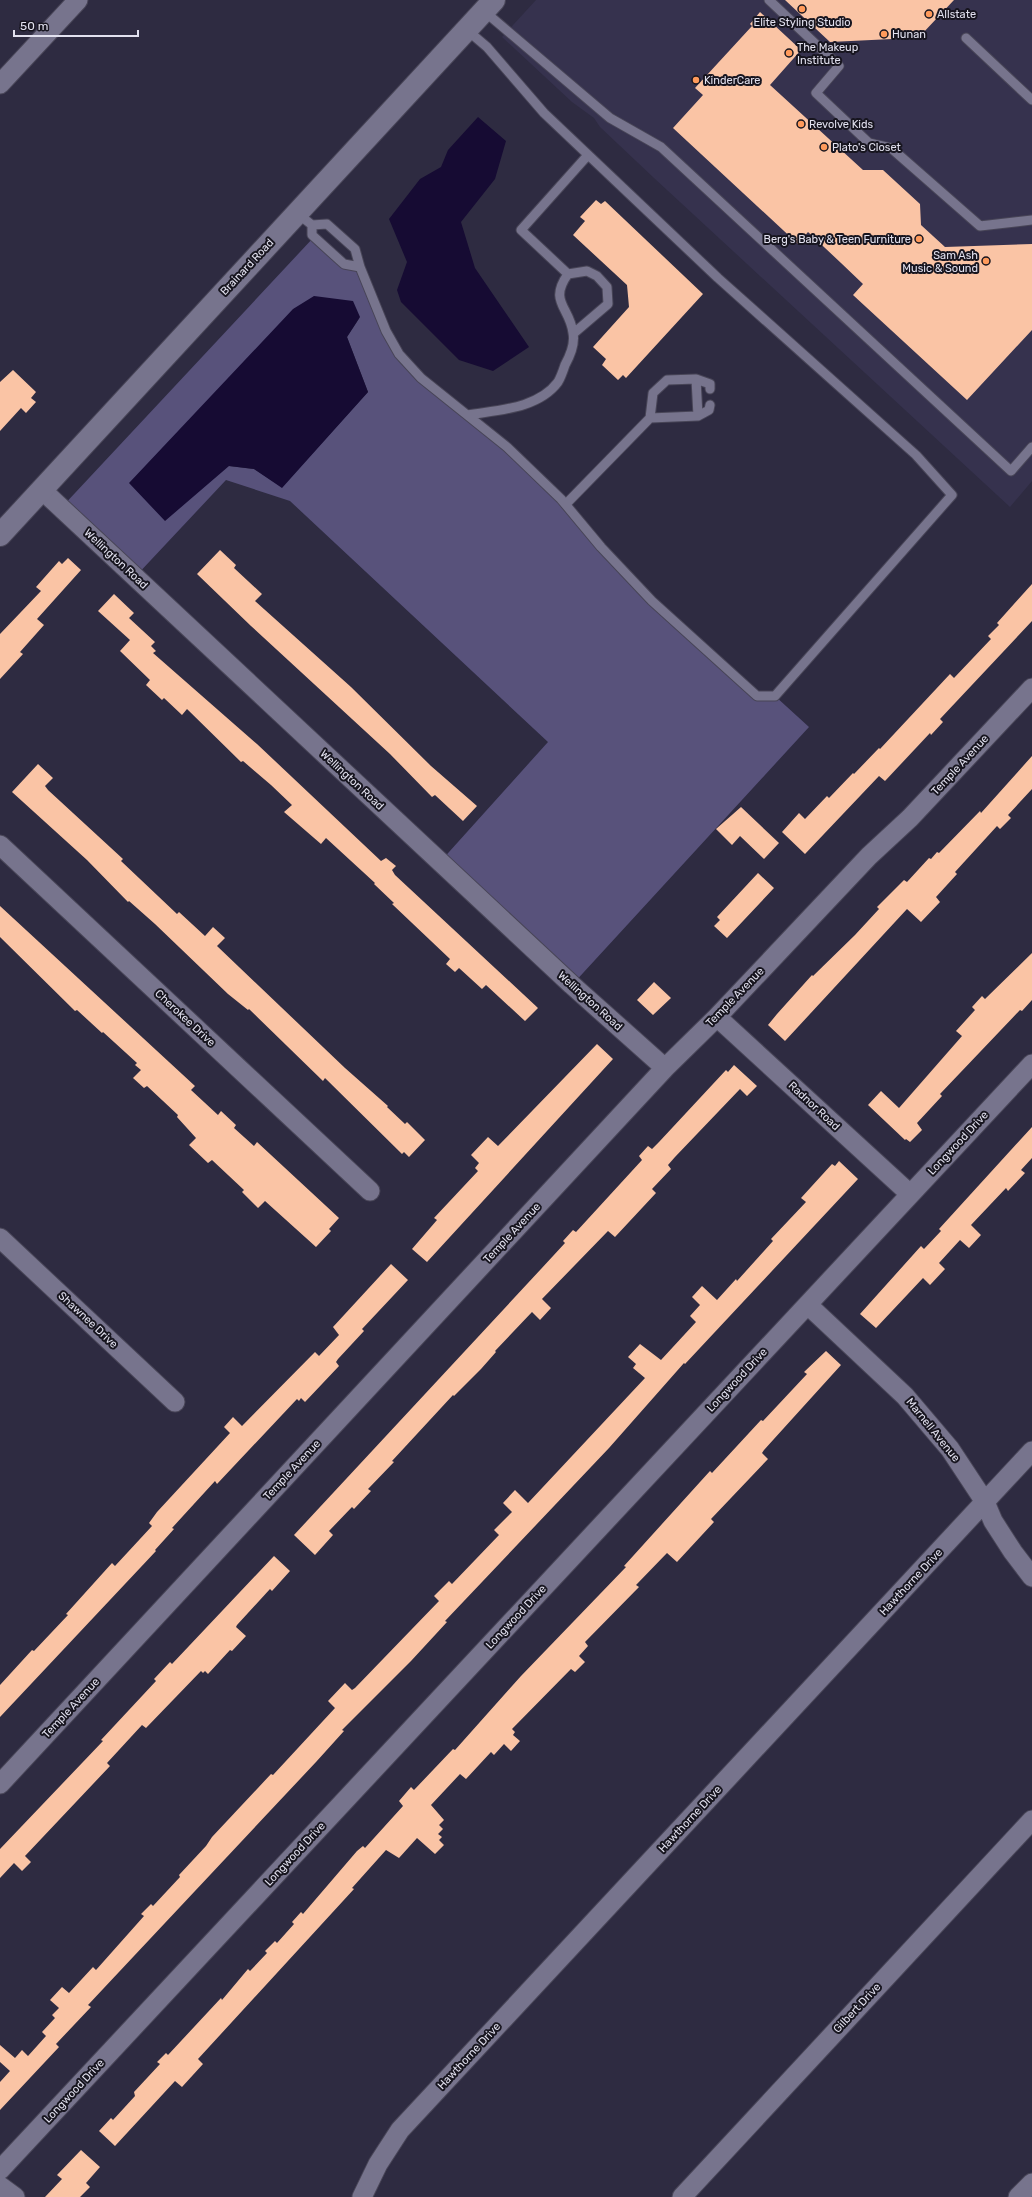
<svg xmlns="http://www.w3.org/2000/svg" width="1032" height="2197" viewBox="0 0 1032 2197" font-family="Rubik,sans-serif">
  <rect width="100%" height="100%" fill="#2e2b41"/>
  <path fill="#36324e" d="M536,0h496v481l-22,26 -356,-329 -54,-51 -6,-9 -22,-16 -70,-65z"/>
  <path fill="#58527b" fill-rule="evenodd" d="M314,237l30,27 16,3 39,87 108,93 94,100 156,149h18l34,31 -237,258 -132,-123 108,-120 -258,-241 -64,-21 -91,97 -74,-69zM360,317l-13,20 21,55 -86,95 -28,-18 -25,-3z"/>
  <path fill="#160b33" d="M478,117l28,24 -11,38 -34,43 14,46 54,79 -36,24 -34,-11 -58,-58 -4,-12 10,-28 -18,-43 31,-40 21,-12 7,-17z
    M314,296l39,5 7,16 -13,20 21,55 -86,96 -28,-19 -25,-3 -64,55 -36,-38 164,-174z"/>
  <path fill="#fac4a5" d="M785,0h169l-32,34 -9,4 -83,4z
    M760,12l41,38 -31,35 93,85h20l37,34 1,21 24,22 87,-3v86l-65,70 -114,-105 10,-11 -22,-21 -33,-31 -10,12 -125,-116 30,-33 -8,-7 57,-62 -2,-2z
    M596,200l5,4 4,-3 98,93 -77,84 -3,-3 -5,5 -16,-15 4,-6 -13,-12 36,-40 -2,-22 -54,-50 12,-14 -5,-4z
    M13,370l23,22 -5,6 5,4 -10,11 -5,-5 -21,23v-49z
    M220,550l16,15 -2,3 28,26 -7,7 96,86 80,79 46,40 -14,15 -28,-26 -3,2 -42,-43 -139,-128 -54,-52z
    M68,558l13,12 -44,49 7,6 -24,27 3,2 -23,25v-45l41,-43 -5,-4 23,-26 3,3z
    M1032,584v37l-92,98 3,3 -12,13 -1,-2 -45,48 -6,-5 -74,78 -23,-22 17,-19 6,6 22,-23 2,2 24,-25 1,1 25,-26 1,1 70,-75 4,4 37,-39 -3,-3 11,-11 -2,-2z
    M114,594l20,19 -5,5 26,24 -4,4 5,5 -3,2 104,91 124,117 5,-3 10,8 -4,4 3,5 143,133 -13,13 -39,-36 -4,4 -23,-21 -4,4 -9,-8 4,-5 -58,-55 2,-1 -20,-19 1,-1 -49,-45 -5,6 -37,-32 8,-7 -21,-20 -28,-24 -2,1 -54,-53 -5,6 -18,-17 -2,2 -16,-15 4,-5 -30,-29 10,-11 -32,-29z
    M1032,756v33l-24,26 3,3 -11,11 -3,-3 -42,46 2,2 -21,23 4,5 -19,20 -14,-13 -122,132 -17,-16 9,-11 35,-39 1,1 42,-41 24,-26 -2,-2 27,-27 3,2 22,-24 2,1 6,-7 2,1 41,-42 1,2z
    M38,764l15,14 -8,8 3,4 75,69 -2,2 56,53 2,-2 26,24 8,-9 12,11 -8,8 128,122 43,38 -1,1 18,17 2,-2 18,18 -16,17 -5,-5 -2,2 -77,-76 -2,3 -74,-72 -1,1 -20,-16 -73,-70 -26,-23 -1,1 -41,-42 -75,-68z
    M741,807l38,36 -15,16 -24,-23 -8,9 -16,-16z
    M758,873l16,15 -47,50 -13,-12 6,-6 -3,-3z
    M0,906l195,180 -4,4 27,25 3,-4 15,14 -2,3 20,18 3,-4 82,76 -10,11 2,2 -15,16 -51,-46 -7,7 -16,-16 2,-2 -32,-30 -4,3 -19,-18 7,-7 -19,-21 1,-2 -31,-29 -3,2 -11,-10 8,-8 -6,-5 2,-2 -34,-31 -1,1 -25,-23 -2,1 -75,-74z
    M1032,953v47l-10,11 -2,-1 -80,84 2,2 -25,27 5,7 -12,12 -4,-3 -1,1 -37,-35 13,-14 18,17 63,-72 -6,-5 19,-21 -3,-3 10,-11 3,3z
    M654,982l17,16 -18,17 -16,-15z
    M597,1044l16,15 -186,203 -15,-13 25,-29 -3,-2 44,-47 -3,-3 4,-5 -8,-8 17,-18 10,9z
    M734,1065l23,21 -10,10 -7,-7 -65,68 -7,8 3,4 -19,20 4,4 -41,44 -7,-6 -66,68 9,9 -11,12 -8,-8 -37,39 1,1 -15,17 -27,27 -1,-1 -61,66 2,1 -26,27 3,2 -17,18 -2,-2 -23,24 4,4 -18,20 -21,-20 247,-266 24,-26 -2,-2 10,-11 3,2 66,-72 -3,-4 9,-10 4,3 7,-7 67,-72 2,2z
    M1032,1127v31l-11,12 4,3 -17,18 -2,-3 -35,37 10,10 -12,13 -9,-8 -21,23 6,6 -15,16 -7,-7 -47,50 -16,-14 61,-68 3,3 17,-18 -2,-2z
    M839,1161l19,18 -173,185 -1,-1 -75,85 -164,173 2,1 -36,39 -69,69 2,1 -28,31 -228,243 3,2 -35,37 3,3 -59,63v-28l10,-11 -10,-9v-17l15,13 7,-8 6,6 18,-20 -4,-4 13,-14 -3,-3 7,-7 -9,-8 12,-13 7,6 24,-26 3,3 48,-54 -3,-2 10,-10 2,2 27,-29 -1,-2 27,-29 6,-9 59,-63 2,1 62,-67 -7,-7 17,-18 7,7 3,-2 84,-87 -5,-5 15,-15 3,3 47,-49 -5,-5 18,-18 -9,-9 12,-13 13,13 117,-125 -12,-10 3,-4 -8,-7 12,-13 21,16 35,-38 -6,-6 10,-11 -8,-8 10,-11 15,14 19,-21 1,2 36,-40 -2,-2 35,-37 -5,-4 31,-34 3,2z
    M391,1264l17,16 -46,49 2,2 -26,28 -2,3 3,4 -34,36 -4,-4 -2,3 -2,-2 -80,85 -2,-3 -43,47 2,1 -19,21 1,1 -156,166v-32l32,-35 2,1 34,-36 -2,-1 46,-51 3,3 37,-40 -3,-3 8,-11 73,-79 -6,-6 9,-10 9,9 73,-74 4,4 20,-21 -6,-8z
    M826,1351l15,14 -77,85 -2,3 6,6 -57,60 3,3 -37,40 -10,-9 -31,32 3,2 -54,55 3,4 -9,10 6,6 -10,10 -4,-3 -59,60 3,3 -2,3 7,6 -9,10 -7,-7 -10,11 -3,-3 -25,27 -6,-5 -29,31 13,15 -5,5 4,4 -5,5 4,3 -3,3 5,5 -9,9 -18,-16 -18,20 -13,-8 -34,38 2,1 -156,170 5,5 -21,23 -7,-6 -60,65 -16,-15 12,-13 2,2 22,-24 -1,-4 26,-28 -3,-2 9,-9 2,2 53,-57 1,2 26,-31 2,2 17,-18 -2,-2 10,-10 2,2 17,-19 -2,-2 9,-10 2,2 54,-63 6,-5 2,2 38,-42 -4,-5 12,-14 3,3 39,-41 2,1 66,-74 105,-109 -2,-1 76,-84 10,-11 2,2 49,-53 2,1 44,-47 -3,-2z
    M274,1556l16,15 -18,20 -2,-2 -33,36 -1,2 10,9 -14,15 -2,-1 -22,24 -3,-3 -2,2 -2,-2 -55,57 -4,-3 -35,38 3,3 -85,90 6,6 -9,9 -8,-8 -14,15v-29l103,-108 -2,-1 55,-59 -2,-2 16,-17 2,2z
    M81,2150l19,17 -14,16 4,4 -10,10h-35l17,-18 -5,-4z"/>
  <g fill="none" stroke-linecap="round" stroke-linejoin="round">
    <defs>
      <path id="service" d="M769,0l70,66 -23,27 53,50 22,5 89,78 52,-6
        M484,11l126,107 51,29 350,324 21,-24
        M966,38l66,62
        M297,213l15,12 15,-1 28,25 5,18 -16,-3 -32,-29v-10
        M360,267l26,64 13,23 22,24 86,69 54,52 40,48 51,54 105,95h18l177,-201 -36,-40 -198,-177 -174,-165 -57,-66 -20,-17
        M568,274l19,-3 10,5 10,11 1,17 -34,29
        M696,379l14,5v5
        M468,415c29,-5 70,-6 90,-33 3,-5 5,-11 7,-17 5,-9 10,-22 8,-32 -3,-26 -25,-31 -5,-59l-47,-44 67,-75
        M698,416l11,-6 1,-5
        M566,504l84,-86 3,-25 14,-13 29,-1 2,37 -48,2"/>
      <path id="minor" d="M0,84l78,-84
        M42,490l530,495 93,83
        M0,845l370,346
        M717,1017l193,177
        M0,1238l175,164
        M808,1305l97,91 45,53 35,53 8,19 20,31 19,25
        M0,1784l665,-716 52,-51 152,-161 41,-38 122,-130
        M0,2170l1032,-1106
        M0,2186l15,11
        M362,2197l16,-33 22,-34 632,-679
        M682,2197l350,-377
        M1018,2197l14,-14"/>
      <path id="secondary" d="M0,535l494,-535"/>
    </defs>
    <use href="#service" stroke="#484557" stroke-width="11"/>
    <use href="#minor" stroke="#484557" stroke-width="21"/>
    <use href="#secondary" stroke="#484557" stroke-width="24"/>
    <use href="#service" stroke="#77748d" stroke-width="9"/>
    <use href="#minor" stroke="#77748d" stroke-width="19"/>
    <use href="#secondary" stroke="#77748d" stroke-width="22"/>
  </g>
  <g fill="#ff9a5b" stroke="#17151f" stroke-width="1.5">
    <circle cx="802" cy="9" r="4"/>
    <circle cx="929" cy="14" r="4"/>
    <circle cx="884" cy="34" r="4"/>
    <circle cx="789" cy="53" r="4"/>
    <circle cx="696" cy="80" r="4"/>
    <circle cx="801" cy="124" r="4"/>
    <circle cx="824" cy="147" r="4"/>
    <circle cx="919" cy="239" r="4"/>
    <circle cx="986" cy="261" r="4"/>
  </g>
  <g text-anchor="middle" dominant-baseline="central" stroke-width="4" stroke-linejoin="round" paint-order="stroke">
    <g font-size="11" fill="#e2e1ef" stroke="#17151f" text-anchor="start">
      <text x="937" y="14">Allstate</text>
      <text x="802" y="22" text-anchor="middle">Elite Styling Studio</text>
      <text x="892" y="34">Hunan</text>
      <text x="797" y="47">The Makeup<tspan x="797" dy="13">Institute</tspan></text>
      <text x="704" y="80">KinderCare</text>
      <text x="809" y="124">Revolve Kids</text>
      <text x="832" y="147">Plato's Closet</text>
      <text x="911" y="239" text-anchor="end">Berg's Baby &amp; Teen Furniture</text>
      <text x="978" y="255" text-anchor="end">Sam Ash<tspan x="978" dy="13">Music &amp; Sound</tspan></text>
    </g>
    <g font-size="11" fill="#e2e1ef" stroke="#17151f">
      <text transform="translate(247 267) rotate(-47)">Brainard Road</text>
      <text transform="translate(116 559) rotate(43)">Wellington Road</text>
      <text transform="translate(960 765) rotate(-47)">Temple Avenue</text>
      <text transform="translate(352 780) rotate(43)">Wellington Road</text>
      <text transform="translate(735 997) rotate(-46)">Temple Avenue</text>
      <text transform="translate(590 1001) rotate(42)">Wellington Road</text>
      <text transform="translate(185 1018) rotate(43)">Cherokee Drive</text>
      <text transform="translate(814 1106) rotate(43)">Radnor Road</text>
      <text transform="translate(958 1143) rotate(-47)">Longwood Drive</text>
      <text transform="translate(512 1233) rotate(-47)">Temple Avenue</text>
      <text transform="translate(88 1320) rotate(43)">Shawnee Drive</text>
      <text transform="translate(737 1380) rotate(-47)">Longwood Drive</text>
      <text transform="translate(933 1430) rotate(51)">Marnell Avenue</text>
      <text transform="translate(292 1470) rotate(-47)">Temple Avenue</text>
      <text transform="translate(911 1582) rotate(-47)">Hawthorne Drive</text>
      <text transform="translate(516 1617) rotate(-47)">Longwood Drive</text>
      <text transform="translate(71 1708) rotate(-47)">Temple Avenue</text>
      <text transform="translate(690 1819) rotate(-47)">Hawthorne Drive</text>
      <text transform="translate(295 1854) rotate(-47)">Longwood Drive</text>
      <text transform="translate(857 2008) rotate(-47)">Gilbert Drive</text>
      <text transform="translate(469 2056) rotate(-47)">Hawthorne Drive</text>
      <text transform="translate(74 2091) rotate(-47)">Longwood Drive</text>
    </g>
  </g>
  <path d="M14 30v6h124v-6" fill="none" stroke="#e2e1ef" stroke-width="2"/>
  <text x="20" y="30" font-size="12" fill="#e2e1ef" stroke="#17151f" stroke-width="3" paint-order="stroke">50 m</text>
</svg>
